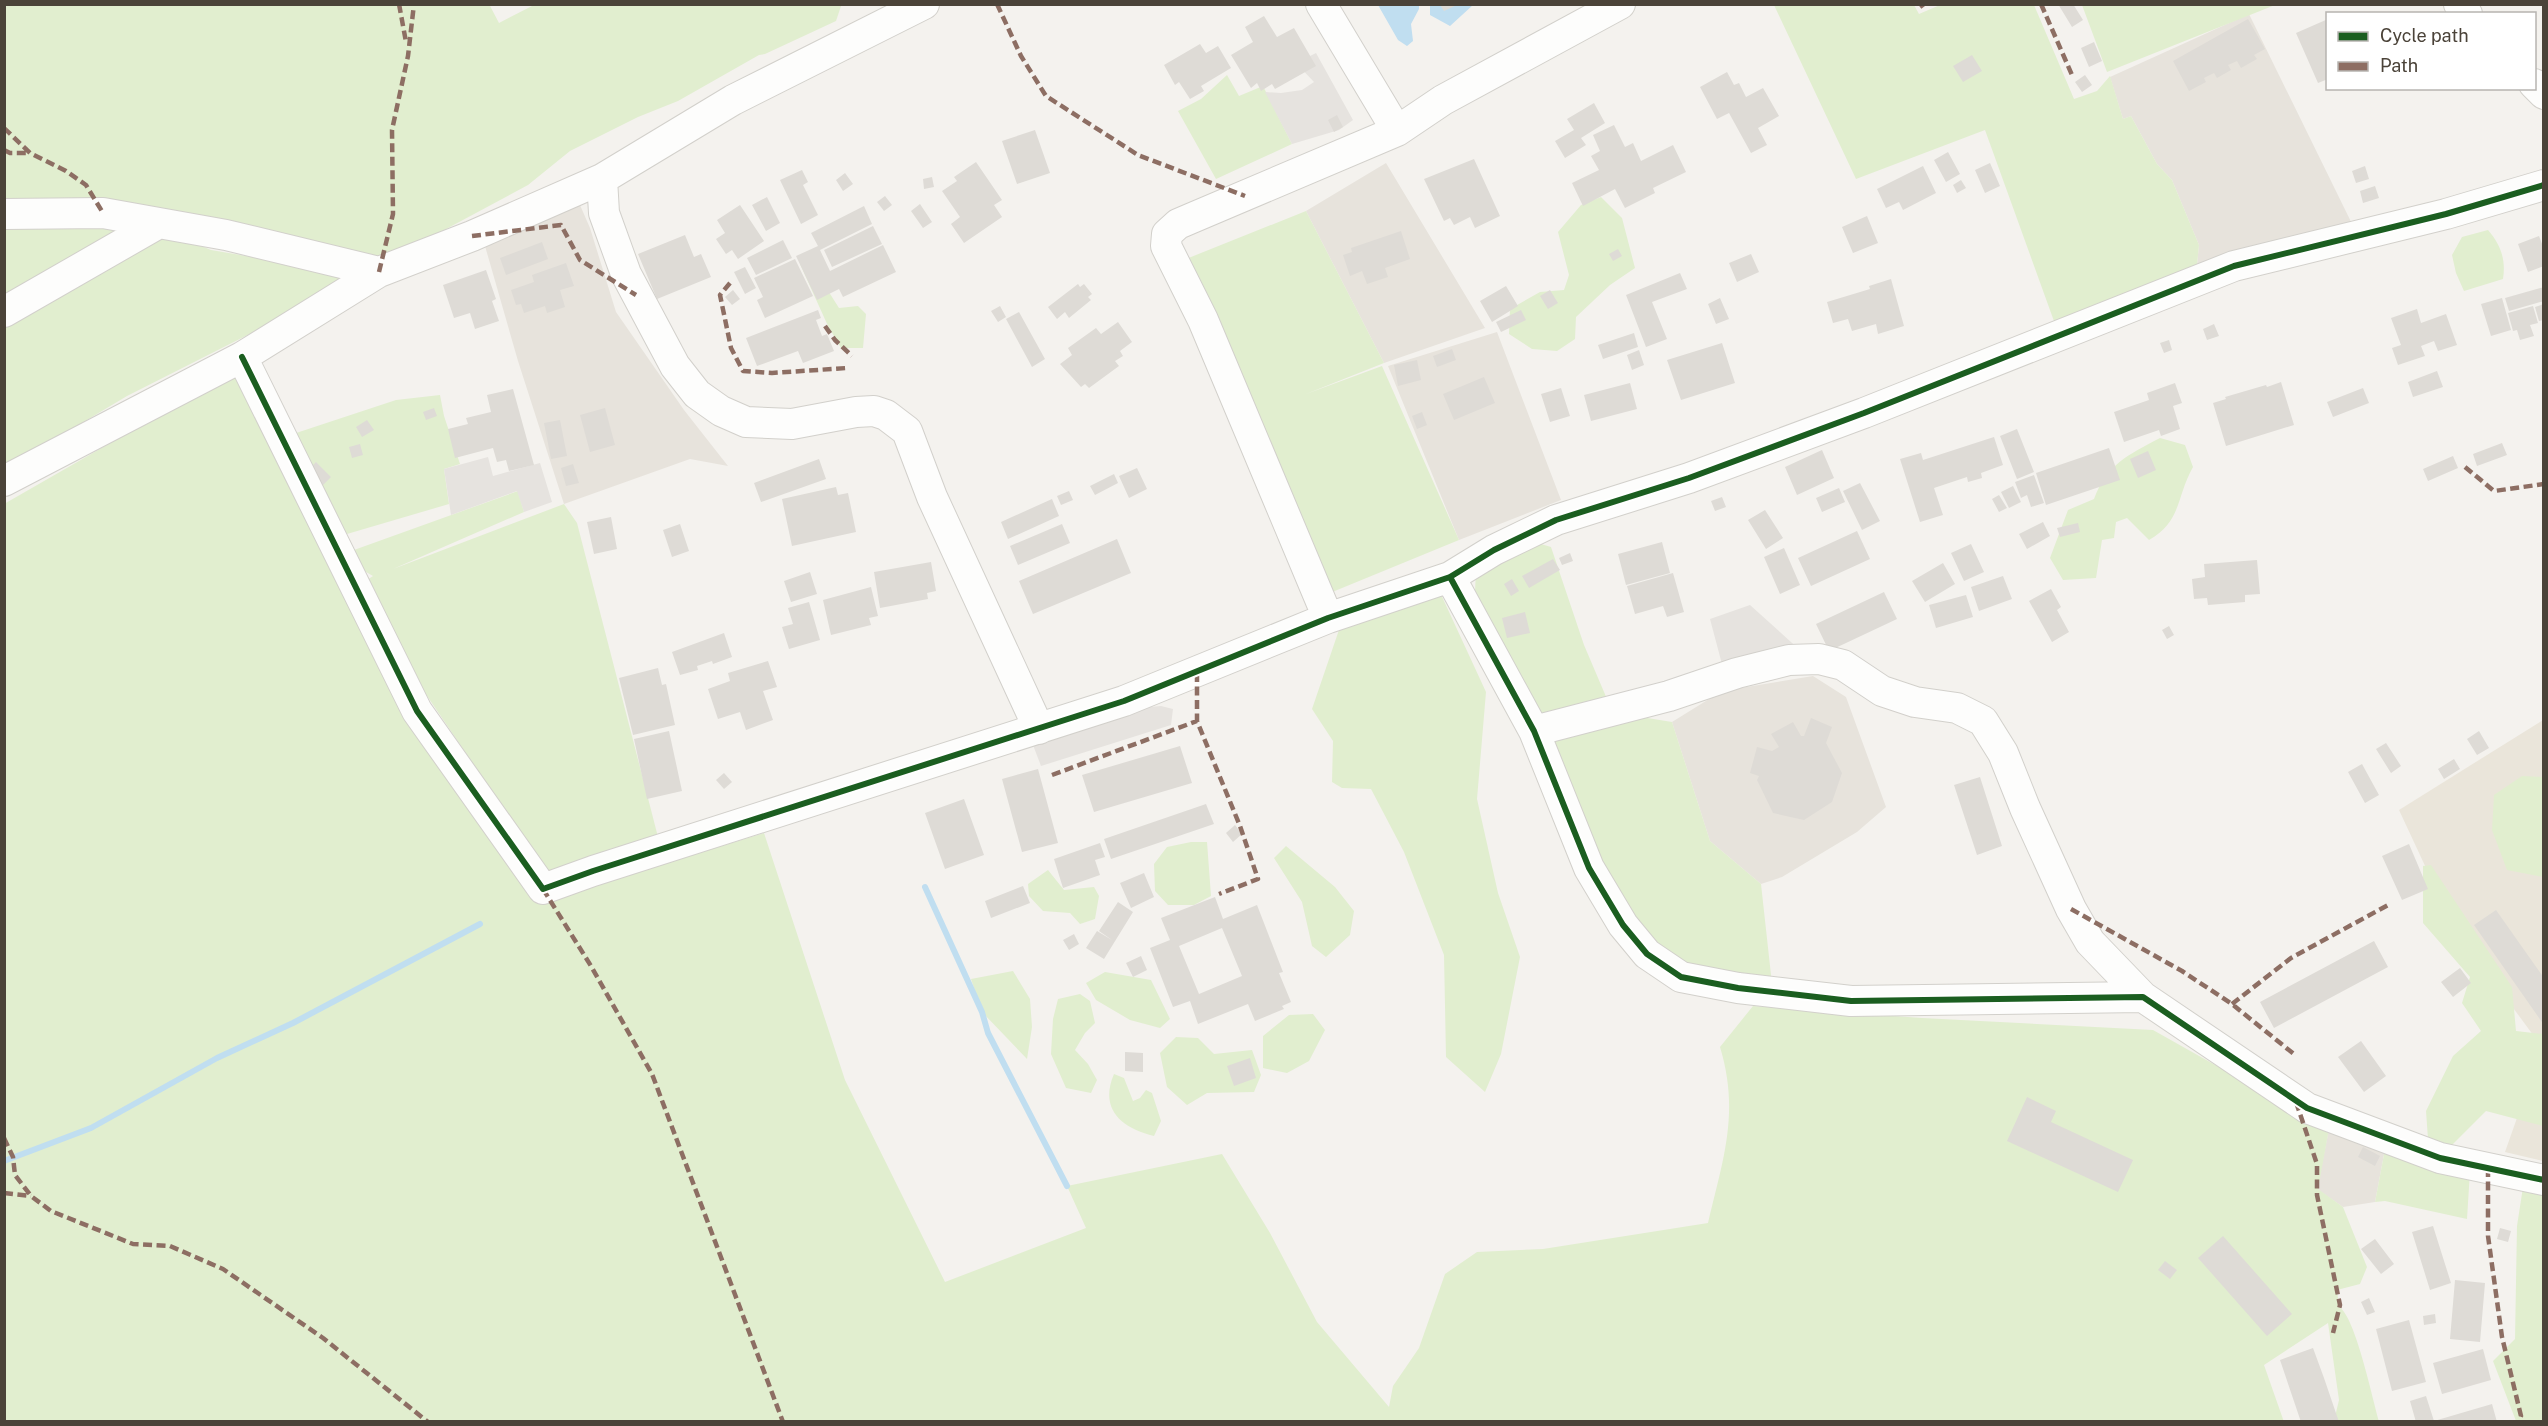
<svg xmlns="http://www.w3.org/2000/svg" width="2548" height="1426" viewBox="0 0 2548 1426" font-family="'Public Sans',sans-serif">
  <rect width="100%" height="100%" fill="#f4f2ee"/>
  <path fill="#e7e3dc" d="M2249,14l108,220 -160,31 2,-20 -27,-65 -15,-16 -26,-48 -8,3 -13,-42z
    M1386,163l99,165 -101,35 -78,-152z
    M580,205l10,23 26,84 68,98 44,56 -38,-7 -126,45 -46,-143 -35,-122z
    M1497,332l64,168 -102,40 -71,-174z
    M1813,676l33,21 40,110 -29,25 -75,45 -21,7 -51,-43 -38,-119 50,-31z
    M2329,1129l56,20 -10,53 -32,5 -26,-18z"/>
  <path fill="#eae5da" d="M2543,720v441l-38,-9 37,-105 -88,-119 -55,-118z"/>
  <path fill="#e1eecf" d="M489,4l10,19 35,-18 307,1 -5,15 -71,33 -6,1 -81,46 -40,16 -68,34 -42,34 -149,80 -374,-58 -1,-202z
    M1774,5h140l5,9 21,-9h94l40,94 23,-8 13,-15 13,43 8,-3 26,48 15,16 27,65 -2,20 -138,70 -74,-205 -129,49z
    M2082,5h193l-168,67z
    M1227,75l12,21 24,-10 29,58 -76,35 -38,-68 23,-12z
    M1601,197l21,21 13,50 -25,17 -34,32 -1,22 -18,12 -25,-2 -23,-15 1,-25 30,-17 24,-2 5,-15 -11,-43 23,-27z
    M1306,211l78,152 -78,31 76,-28 77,174 -134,55 -144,-334z
    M4,220l139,5 -138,76z
    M159,228l52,22 153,26 -237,120 -122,73 -1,-150z
    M2488,230c13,15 18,30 15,49l-39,12 -8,-18 -4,-18 10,-18z
    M806,256l33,52 19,-2 8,8 -3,34h-22l-13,-22 -28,-62z
    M230,363l314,538 220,-68 81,247 100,202 141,-54 -19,-42 155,-32 48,79 47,89 72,85 4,-21 26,-38 26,-74 32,-22 66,-3 165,-26c15,-64 32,-110 12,-176l33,-41 169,12 231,12 176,99 -11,60 25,18 24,60 -7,17 -23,6 2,17c16,8 34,94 40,114h-45l5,-21 -11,-77 -64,42 20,57 -2279,-1 -1,-917 129,-74z
    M440,395l4,21 16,48 -16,5 5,35 -102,30 -6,6 -57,-103 112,-37z
    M2160,438l25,7 8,22c-17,30 -11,54 -44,73l-22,-22 -11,4 -2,16 -12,2 -6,38 -33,2 -13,-22 18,-48 26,-11c13,-35 34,-44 66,-61z
    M518,491l6,21 -131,57 171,-65 13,19 81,314 -110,37 -127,-187 -60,-103 12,-8 -19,-11 6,-4 -6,-11z
    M1541,544l10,3 33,98 23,54 22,16 43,7 38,119 51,43 11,100 -88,-20 -28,-16 -77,-121 -104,-236 1,-20 13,-9z
    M1438,588l48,104 -9,107 21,94 22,64 -19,97 -16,38 -39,-35 -2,-102 -40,-103 -33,-63 -29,-1 -10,-6 1,-41 -21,-32 29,-85z
    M2522,776l21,1v100l-36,-7 -15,-40 2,-35z
    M1191,842h16l4,54 -17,9h-26l-13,-14 -1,-27 13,-17z
    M1286,846l49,41 19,24 -4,24 -24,22 -14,-11 -10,-44 -28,-44z
    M2431,865l81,122 4,44 27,3v92l-57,-15 -34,34 -24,-6 -2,-28 27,-55 28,-25 -19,-28 8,-26 -47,-54v-57z
    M1048,870l16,20 30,-3 5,9 -4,23 -15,5 -10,-11 -27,-2 -14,-15 -1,-12z
    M1013,971l17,28 2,28 -5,32 -45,-47 -11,-33z
    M1105,972l46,8 19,39 -10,9 -30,-8 -34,-20 -10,-17z
    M1080,994l10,7 5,22 -10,10 -10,17 13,14 9,16 -6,13 -25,-5 -15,-34 2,-35 5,-20z
    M1313,1014l12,16 -16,31 -22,12 -24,-5v-32l26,-21z
    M1176,1037l22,1 16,16 38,-4 9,25 -7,17 -47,1 -20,12 -20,-18 -7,-34z
    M1114,1074l10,4 9,23 7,-3 6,-8 6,3 9,28 -7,15c-33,-8 -55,-27 -40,-62z
    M2385,1149l85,22 -3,48 -82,-18 -10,1z
    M2523,1187l20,4v230h-27l-23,-60 22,-22 2,-113z"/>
  <path fill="#e6e3df" d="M1316,53l37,67 -14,10 -47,14 -27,-52 16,1 21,-3 12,-8 -18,-19z
    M488,457l5,19 47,-13 12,39 -28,10 -7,-21 -66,24 -7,-46z
    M1750,605l52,47 -79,16 -13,-49z
    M1161,706l12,3 -2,16 -130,41 -8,-21 116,-38z"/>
  <path fill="#c0def0" d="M1378,5h41v4l-8,15 2,17 -6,5 -9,-6z
    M1430,5h43l-23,21 -20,-11z"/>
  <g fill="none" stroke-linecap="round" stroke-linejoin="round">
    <path stroke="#c0def0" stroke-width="6" d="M925,887l57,125 6,21 79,153
      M4,1161l87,-33 126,-70 76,-35 187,-99"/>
  </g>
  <path fill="#dedbd6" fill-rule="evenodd" d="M2058,4h15l10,16 -11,7z
    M1440,5h17l-13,6z
    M1264,16l13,21 17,-9 22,38 -41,23 -3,-5 -11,7 -4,-8 -6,5 -20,-33 22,-13 -8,-15z
    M2248,19l17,30 -11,6 3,4 -16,9 -4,-7 -9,4 3,5 -14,8 -3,-5 -10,5 2,4 -17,9 -16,-30z
    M2328,19v60l-10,4 -22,-50z
    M2094,42l8,19 -13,6 -8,-19z
    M1200,44l6,9 12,-7 13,22 -30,18 3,5 -14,8 -11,-17 -4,3 -11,-20z
    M1972,55l10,16 -19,11 -10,-16z
    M1727,72l7,13 5,-2 7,14 17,-9 16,28 -21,12 9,17 -16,8 -22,-40 -12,6 -17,-32z
    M2085,75l7,10 -10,7 -7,-10z
    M1594,103l11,20 -24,15 5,7 -21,13 -10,-17 19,-11 -7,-11z
    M1337,115l6,12 -9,5 -6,-12z
    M1614,125l11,22 8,-4 8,18 32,-16 13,27 -33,16 2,5 -30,15 -10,-19 -32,17 -11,-23 27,-13 -8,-14 9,-5 -7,-16z
    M1035,130l15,43 -33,11 -15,-43z
    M1948,152l12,22 -14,8 -12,-22z
    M1474,159l26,57 -25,12 -5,-11 -16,8 -4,-7 -6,3 -20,-42z
    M976,162l26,38 -8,5 8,12 -38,26 -13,-19 9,-7 -18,-26 15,-10 -3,-4z
    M1990,163l10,23 -15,7 -10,-23z
    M1923,166l13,27 -33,17 -4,-8 -13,6 -9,-19z
    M2365,166l4,13 -13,4 -4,-12z
    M802,170l6,12 -5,3 15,30 -17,9 -21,-44z
    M845,173l8,11 -10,7 -7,-11z
    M932,177l2,10 -10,2 -1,-10z
    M1961,180l5,8 -9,5 -4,-8z
    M2375,186l4,12 -16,5 -3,-12z
    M885,196l7,9 -8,6 -7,-9z
    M767,197l13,26 -14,8 -14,-26z
    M920,204l12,18 -9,6 -12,-17z
    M740,205l24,36 -26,18 -6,-9 -6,4 -10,-15 9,-6 -8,-13z
    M864,206l8,18 -52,26 10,21 53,-26 13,27 -53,25 -4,-8 -22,11 -21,-44 22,-10 -7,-13z
    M1867,216l11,27 -25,10 -11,-26z
    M873,226l9,18 -50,23 -8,-17z
    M1401,231l9,28 -25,9 3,9 -21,7 -5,-13 -12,5 -7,-21 9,-3 -1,-4z
    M685,235l9,22 7,-3 10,23 -54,22 -19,-45z
    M2539,236l5,13v17l-16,6 -10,-28z
    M783,240l9,18 -36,17 -9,-17z
    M542,242l6,17 -42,16 -6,-17z
    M1618,249l4,7 -9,5 -4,-7z
    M1751,254l8,18 -22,10 -8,-19z
    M795,259l18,37 -48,22 -8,-18 6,-3 -9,-19z
    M566,263l8,23 -14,4 5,17 -18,6 -2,-7 -21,7 -3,-9 -5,1 -5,-15 23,-8 -2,-7z
    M745,267l11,21 -11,6 -11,-22z
    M486,270l10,29 -4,2 7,20 -24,8 -5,-16 -16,5 -11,-33z
    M1680,273l7,16 -35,13 15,37 -21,8 -20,-52z
    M1891,279l13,47 -26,8 -2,-10 -24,7 -4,-12 -15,4 -6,-21 43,-13 -1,-3z
    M1078,284l2,3 4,-3 8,10 -4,3 3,3 -22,18 -4,-6 -8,7 -9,-12z
    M1506,286l12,20 -26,16 -12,-21z
    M2544,287v14l-35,10 -4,-13z
    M733,290l7,9 -8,6 -7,-8z
    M1550,290l8,13 -10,6 -8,-13z
    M1720,298l9,21 -13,5 -8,-20z
    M2502,298l9,32 -20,6 -10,-32z
    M2544,304v16l-5,1 -4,-14z
    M1000,306l6,11 -8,5 -7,-11z
    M2533,306l5,17 -8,2 4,11 -14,4 -3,-10 -4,1 -5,-18z
    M2417,309l4,14 25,-9 11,31 -19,6 -4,-10 -13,5 4,10 -27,9 -6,-17 9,-3 -10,-27z
    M818,310l3,8 -5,2 6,16 5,-2 7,17 -31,12 -5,-12 -41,15 -11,-28z
    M1521,310l5,10 -25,12 -5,-10z
    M1019,312l26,47 -13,8 -26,-48z
    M1118,322l14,20 -12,9 3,5 -8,5 4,5 -30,22 -4,-4 -4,3 -21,-23 12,-9 -4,-7 28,-20 5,6z
    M2214,324l5,12 -12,4 -4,-11z
    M1634,333l4,14 -35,12 -5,-14z
    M2169,340l3,10 -8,3 -4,-10z
    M1722,343l13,40 -54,17 -14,-40z
    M1452,349l4,11 -19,7 -4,-11z
    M1639,350l5,15 -12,5 -5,-15z
    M1417,360l4,20 -23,6 -4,-21z
    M2437,371l6,16 -30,10 -5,-15z
    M1484,377l11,26 -41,17 -11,-26z
    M2281,382l13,43 -68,21 -13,-43 13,-4 -1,-2 41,-12 1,2z
    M1630,383l7,26 -46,12 -7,-26z
    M2175,383l7,20 -9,3 7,23 -19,7 -2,-6 -35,12 -10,-30 35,-12 -2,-7z
    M1561,388l9,28 -20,6 -9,-28z
    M2363,388l6,15 -36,14 -6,-15z
    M513,389l21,76 -25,6 -3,-11 -9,2 -4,-14 -38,10 -7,-29 20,-5 -2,-6 25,-6 -4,-17z
    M434,408l3,8 -11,4 -3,-8z
    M605,408l10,37 -25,7 -10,-37z
    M1422,412l5,13 -10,4 -5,-13z
    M367,420l7,10 -12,7 -6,-10z
    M560,420l7,36 -16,3 -7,-36z
    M2017,429l17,43 -17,7 -17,-43z
    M1994,437l9,28 -22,8 1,5 -14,4 -1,-5 -33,11 9,27 -23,7 -20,-63 21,-6 2,7z
    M2502,443l5,12 -30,11 -4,-12z
    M360,444l3,11 -11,3 -3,-11z
    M2109,448l11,32 -74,25 -10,-32z
    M1822,450l12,28 -37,17 -12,-28z
    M2148,451l8,19 -18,8 -8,-19z
    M2453,456l5,12 -30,13 -5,-12z
    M819,459l7,20 -65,23 -7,-19z
    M316,462l15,15 -11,11 -15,-15z
    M573,464l6,19 -13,3 -5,-18z
    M1137,468l10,21 -18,9 -10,-22z
    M1114,474l4,9 -23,12 -5,-9z
    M2034,475l10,28 -13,4 -4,-12 -6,3 -6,-16z
    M1860,483l20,38 -18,9 -19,-39z
    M2013,486l8,16 -12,6 -8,-16z
    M836,487l2,8 10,-2 8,39 -64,14 -10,-47z
    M1839,488l6,14 -23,10 -6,-14z
    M1069,491l4,9 -12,5 -4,-9z
    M1999,495l8,13 -8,4 -7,-13z
    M1722,497l4,10 -11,4 -4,-10z
    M1052,499l7,17 -51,23 -7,-17z
    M1765,510l18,28 -17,11 -18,-29z
    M611,517l6,32 -23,5 -7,-32z
    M2043,522l7,14 -23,13 -8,-15z
    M2078,523l2,9 -20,5 -3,-9z
    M680,524l9,27 -17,6 -9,-27z
    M1062,524l8,19 -52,22 -8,-19z
    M1857,531l13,28 -59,27 -13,-28z
    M1117,539l14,34 -98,41 -14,-33z
    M1662,542l8,31 -44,12 -8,-31z
    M1971,544l13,28 -20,9 -13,-28z
    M1784,548l16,37 -20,9 -16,-37z
    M1570,553l3,8 -11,4 -3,-7z
    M1553,559l7,11 -31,18 -7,-12z
    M2257,560l3,34 -15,1v7l-37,3 -1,-7 -13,1 -2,-20 13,-2 -1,-13z
    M931,562l5,29 -9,2 1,6 -48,9 -6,-36z
    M1943,563l12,21 -30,18 -13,-21z
    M810,572l7,22 -26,8 -7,-21z
    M1673,573l11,39 -17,5 -4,-11 -28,8 -8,-28z
    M2003,576l9,23 -33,12 -8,-24z
    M1512,579l7,12 -8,5 -7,-12z
    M871,587l7,29 -9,2 2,7 -40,10 -8,-35z
    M2051,589l10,18 -4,3 12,22 -17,10 -23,-41z
    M1884,592l13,27 -68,32 -13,-27z
    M1966,595l7,22 -37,11 -7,-23z
    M809,602l11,38 -31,9 -7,-22 11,-3 -5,-16z
    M1525,612l5,21 -23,5 -5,-20z
    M2169,626l5,9 -7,4 -5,-9z
    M724,633l8,24 -19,7 -1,-3 -15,5 1,4 -18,5 -8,-23z
    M768,661l9,26 -14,4 10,29 -27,10 -6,-18 -22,7 -10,-30 22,-8 -2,-8z
    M658,668l4,17 4,-1 9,41 -42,10 -14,-57z
    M1811,718l21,9 -6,16 16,30 -10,29 -28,18 -31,-7 -16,-33 2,-4 -9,-3 7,-26 15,4 7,-4 -8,-13 22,-12 8,14h3z
    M669,731l13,60 -35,8 -13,-60z
    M2479,731l10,17 -12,7 -10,-16z
    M2386,743l15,23 -10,7 -15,-24z
    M1180,746l12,37 -98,29 -12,-37z
    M2454,759l6,10 -16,10 -6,-10z
    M2362,764l17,31 -14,8 -17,-31z
    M1038,769l20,74 -36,9 -20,-73z
    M724,773l8,9 -8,7 -8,-9z
    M1980,777l22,69 -25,9 -23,-70z
    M964,799l20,56 -39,14 -20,-56z
    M1206,804l8,20 -103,35 -7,-20z
    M1235,825l7,9 -9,8 -7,-9z
    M1100,843l5,14 -10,3 5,15 -37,13 -9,-29z
    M2409,844l19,45 -26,11 -20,-44z
    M1144,873l10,24 -23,11 -11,-25z
    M1023,886l7,17 -39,15 -6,-17z
    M1215,897l8,22 34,-14 26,67 -4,1 12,29 -9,4 2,3 -29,12 -7,-17 -50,20 -8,-23 -17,6 -23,-59 20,-8 -9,-22zM1222,928l20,48 -43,18 -20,-48z
    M1118,902l15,10 -29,47 -18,-11 11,-17 15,9 -13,-9z
    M2496,910l48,68v47l-70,-100z
    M1074,934l5,10 -10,6 -6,-10z
    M2374,941l14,26 -114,61 -14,-26z
    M1141,956l6,14 -14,7 -7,-14z
    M2460,968l11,15 -18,14 -12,-15z
    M2361,1041l25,35 -22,16 -26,-35z
    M1125,1052l18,1v19l-18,-1z
    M1250,1058l6,20 -22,8 -7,-20z
    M2027,1097l29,14 -5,11 82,38 -15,32 -111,-51z
    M2363,1147l17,9 -5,10 -17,-9z
    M2433,1226l18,57 -21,7 -18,-58z
    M2500,1228l11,3 -3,11 -11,-3z
    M2223,1236l69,78 -25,22 -69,-78z
    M2375,1239l19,25 -13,10 -20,-25z
    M2165,1261l12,9 -7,9 -12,-9z
    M2455,1280l30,3 -5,59 -30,-3z
    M2369,1298l6,14 -8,3 -6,-13z
    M2435,1314l1,9 -12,2 -1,-9z
    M2409,1320l17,62 -34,9 -16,-62z
    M2313,1348l11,30 15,44h-38l-21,-62z
    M2483,1349l8,31 -49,14 -9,-31z
    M2426,1396l8,25 58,-17 5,18h-81l-6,-21z"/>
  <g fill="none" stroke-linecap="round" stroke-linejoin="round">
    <defs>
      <path id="minor" d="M1321,4l76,127
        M2459,4l8,10
        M2534,84l10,10
        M602,179l2,34 22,61 49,92 22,28 24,17 25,11 46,2 64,-12 18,-1 12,4 21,16 25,66 107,232
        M4,214l99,-1 123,22 153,37
        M4,312l155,-89
        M242,357l175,354 126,178 50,-18 531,-170 204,-83 122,-41 44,-27 62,-30 133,-42 175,-65 370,-147 212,-52 98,-29
        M4,481l238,-124 137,-85 93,-36 130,-57 131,-79 191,-96
        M1450,577l84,154 55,137 34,57 24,29 34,23 57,11 113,13 292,-4 164,111 133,50 104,22
        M1328,618l-125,-298 -37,-74 1,-12 11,-10 14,-6 205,-87 46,-31 177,-96
        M1534,731l135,-35 68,-23 52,-13 30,-1 24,6 39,26 33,11 42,6 26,13 20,32 22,55 46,101 19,33 53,55"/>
    </defs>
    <use href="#minor" stroke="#d2d0cb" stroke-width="32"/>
    <use href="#minor" stroke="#fdfdfc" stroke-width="30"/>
    <path stroke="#8d6e63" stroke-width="4.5" stroke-dasharray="9 4.5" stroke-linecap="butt" d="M399,4l7,38
      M997,4l24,52 25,40 92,59 107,41
      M2041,4l31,71
      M1920,7l4,-3
      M4,128l26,25 36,18 20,14 17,28
      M4,150l6,3h20
      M472,236l89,-11 19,35 56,35
      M379,272l14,-58 -1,-84 16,-74 6,-52
      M730,283l-10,12 11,53 12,23 29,2 75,-5
      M825,326l10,14 17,16
      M2465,467l29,24 50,-7
      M1197,673v48l43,105 18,53 -39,15
      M1052,775l145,-54
      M543,889l48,77 61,108 131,348
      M2071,909l111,62 50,33 63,51
      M2232,1004l59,-46 97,-53
      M2296,1102l21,62v31l23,110 -7,28
      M4,1138l9,19 2,18 16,21 20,15 82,33 37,2 53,23 100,69 105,84
      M2488,1168v68l14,101 19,79 -2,6
      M4,1193l27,3"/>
    <defs>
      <path id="cycleway" d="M242,357l175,354 126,178 50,-18 531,-170 204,-83 122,-41 44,-27 62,-30 133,-42 175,-65 370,-147 212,-52 98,-29
        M1450,577l84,154 55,137 34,57 24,29 34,23 57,11 113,13 292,-4 164,111 133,50 104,22"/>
    </defs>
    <use href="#cycleway" stroke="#fff" stroke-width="10"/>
    <use href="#cycleway" stroke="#1b5e20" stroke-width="6"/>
  </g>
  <rect width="2548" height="1426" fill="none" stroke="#4b4339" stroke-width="12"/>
  <rect x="2326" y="12" width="210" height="78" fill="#ffffff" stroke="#b7b4b0" stroke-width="1.5"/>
  <rect x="2338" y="32" width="30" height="9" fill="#1b5e20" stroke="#b7b4b0" stroke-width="1.5"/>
  <text x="2380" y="42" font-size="18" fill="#4b4339">Cycle path</text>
  <rect x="2338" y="62" width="30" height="9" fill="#8d6e63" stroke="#b7b4b0" stroke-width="1.5"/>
  <text x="2380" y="72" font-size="18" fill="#4b4339">Path</text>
</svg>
